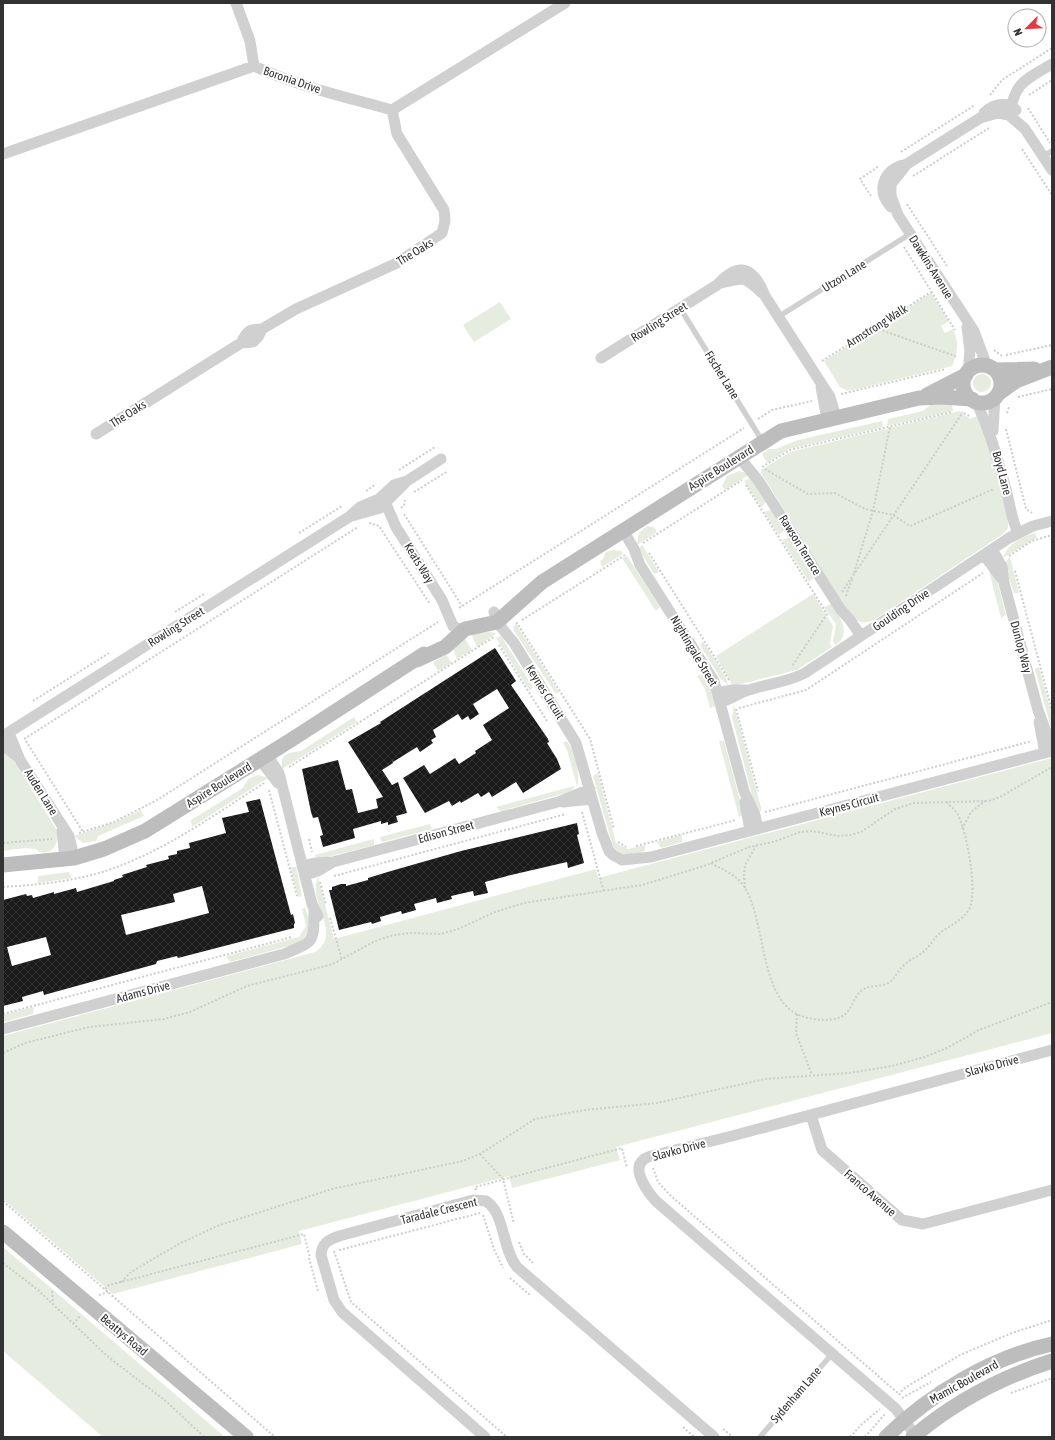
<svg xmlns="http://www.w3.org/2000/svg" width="1055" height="1440" viewBox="0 0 1055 1440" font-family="'Asap Condensed',sans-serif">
  <defs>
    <pattern id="building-cross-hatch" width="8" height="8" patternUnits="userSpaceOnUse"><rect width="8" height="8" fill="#1a1a1a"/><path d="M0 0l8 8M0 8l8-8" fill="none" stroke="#333"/></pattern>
  </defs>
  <rect width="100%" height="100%" fill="#fff"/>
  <path fill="#e6ecdf" d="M931,293l18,28 -8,5 4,7 8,-4c6,13 5,24 -1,37l-104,25 -8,-4 -16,-26z
    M500,302l11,17 -37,23 -11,-17z
    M973 383a9 9 0 1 1 18 0a9 9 0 1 1-18 0Z
    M952,404l1,7 -66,15 1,-7 35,-8 7,-6z
    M960,411l10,8 7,-3 6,7 25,95v10l-5,6 -129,86c-11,4 -16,3 -24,-5l-89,-142v-3l29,-18z
    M882,421l1,6 -94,22 -22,14 -5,-9 7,-5h7l22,-9z
    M739,471l7,2 1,3 -22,14 -3,-4 5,-10z
    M751,478l15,24 -5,5 -17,-26z
    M771,510l13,20 -5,5 -15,-23z
    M647,526l7,1 3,5 -20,13 2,-12z
    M1035,533l2,5 -34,20c4,-14 19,-21 32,-25z
    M789,538l25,39 -5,5 -27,-42z
    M642,545l17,27 -5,2 -15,-25z
    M613,550l8,1 2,3 -21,13 -2,-6 3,-2 3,-7z
    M627,556l33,51 -4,4 -34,-53z
    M1010,557l9,36h-5l-10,-30z
    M989,571h2l6,9 9,35 -5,3z
    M813,594l20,32 -3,17 2,4 -35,23 -64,16 -17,-30z
    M831,604c9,14 21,28 5,41l-3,-3 3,-18 -12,-17z
    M516,624l43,68 -3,2 -42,-63 -1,-3z
    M488,632l9,1 -20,14 -6,-13z
    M501,636l32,51 -3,4 -34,-53z
    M465,639l7,11 -15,9 -4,-10z
    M703,641l23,37 2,7 -7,-6 -21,-34z
    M446,655l6,8 -14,8 -5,-9z
    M1039,667l13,48v17l-17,-63z
    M702,674l7,11 6,21 -5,2 -5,-19 -8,-13z
    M734,705l28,106h-4l-4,-8 -22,-86z
    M354,717l3,5 -75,47c-2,-16 7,-16 19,-18z
    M566,741c9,5 15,37 11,45l-10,-36 -4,-7z
    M719,741h5l17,63 2,11 -4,2z
    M3,751l11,10 44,71c0,9 -4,24 -18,20 -3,-1 -1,-2 -5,-3 -9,-2 -23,1 -32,2z
    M1052,758v275l-436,114 4,13 -108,28 -3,-12 -210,55 3,13 -189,50 -110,-95v-163l312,-84c29,-19 -9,-51 3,-75l16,62 262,-70 2,9z
    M598,773l18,70 12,6 17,-4v6c-12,4 -24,7 -32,-5l-20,-70z
    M258,775l10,3 -76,49 -1,-7 52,-32 5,-9z
    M574,786l-1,4 -7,3 -65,18 -5,-4z
    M141,810l3,6 -46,20 -2,5 -13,2 -9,-7 41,-14z
    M430,824l2,5 -49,13 -2,-1 -1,-4z
    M682,835v7l-21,6 -4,-6z
    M374,839v6l-50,13h-7l-2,-3z
    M290,867h6l6,29 -4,1z
    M69,872l3,6 -34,5v-7z
    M305,908l5,12 -2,15 -12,9 -66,18 -4,-6 73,-19 7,-11 -4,-17z
    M34,1007l-1,7 -30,8v-7z
    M3,1247l222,190h-122l-100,-86z"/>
  <path fill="url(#building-cross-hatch)" fill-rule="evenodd" d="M495,648l21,33 -5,4 37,54 1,3 -2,1 10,16 4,10 -38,24 -7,-11 -24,15 -3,-5 -8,5 -3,-4 -17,10 -1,-2 -8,5 -3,-5 -24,12 -22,-35 21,-13 6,9 25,-16 4,6 17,-11 -1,-2 17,-11 -9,-15 26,-17 -12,-19 -24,15 6,10 -9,6 -2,-4 -6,4 -4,-6 -25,16 3,7 -5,3 2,3 -13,9 -3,-5 -24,15 -1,-3 1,4 -11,7 10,15 6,-3 9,31 -11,3 2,6 -10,3v-3l-7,2v-3l-28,8 2,9 -32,9 -3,-11 3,-1 -5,-18 -5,1 -2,-6 -9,-43 36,-9 8,30 6,-1 6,24 20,-5 -2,-9 7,-2 -35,-55 33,-19 -1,-1z
    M260,799l31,116 2,-1 2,9 -1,1v4l-116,30 -1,-2 -20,5 -1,3 -112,31 -1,-4 -21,6 1,4 -20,5v-106l23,-6 1,2 5,-1 1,3 21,-6v2l22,-6 1,4 37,-11v-1l9,-3 -1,-2 25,-8 -1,-2 23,-6 -1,-3 9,-2v-3l13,-3 -1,-5 37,-10 -4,-15 27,-6 -3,-10zM202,886l7,27 -83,22 -5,-20 54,-13 -2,-8zM46,937l5,18 -39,11 -5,-19z
    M577,823l2,11 -2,1 7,28 -16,5 -1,-6 -56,13 -26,7 3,11 -14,3 -1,-5 -22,5 1,3 -15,4 -1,-5 -22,6 2,6 -14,4 -1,-3 -21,6 1,4 -9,3 -1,-2 -32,8 -10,-40h3v-3l9,-3h5v2l22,-6v-2l23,-7 70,-20z"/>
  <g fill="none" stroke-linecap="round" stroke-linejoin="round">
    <path stroke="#cdcdcd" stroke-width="2" stroke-dasharray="2 2" stroke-linecap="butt" d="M990,95l12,-15 50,-32
      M1029,95l23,-15
      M1028,108l22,35
      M1022,149l30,46
      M901,152l74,-47
      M913,176l76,-48
      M871,196l-11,-17 19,-13
      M907,204l40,62
      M904,247l51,83
      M875,328l83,29
      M994,350l8,6
      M1006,355l46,-10
      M822,361l109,-69
      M841,394l105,-25
      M1018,397l34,-8
      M964,413l7,4
      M1007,413l2,-6
      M758,419l14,-9 40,-9
      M1006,429l20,80 6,4
      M762,467l28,-17 162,-38
      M765,469l43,25 27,-1 30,16 28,6 17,11 84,-37
      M399,470l36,-23
      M746,485l81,129 -35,52
      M366,491l10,-7
      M414,492l34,-21
      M401,508l3,-2 1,-6
      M404,514l58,92
      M369,523l10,3 51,78
      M299,533l43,-27
      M643,543l99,-63
      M649,553l80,127
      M1009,556l23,-15 20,-6
      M1015,571l37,140
      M854,573l19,-62 17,-84
      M842,592l121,-180
      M846,596l6,-17
      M459,608l285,-180
      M175,612l29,-18
      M522,620l103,-65
      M516,624l1,-1 73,116 24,90
      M499,645l48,76
      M33,701l76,-48
      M739,708l67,-18 177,-117
      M736,709l22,82
      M24,739l334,-212
      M26,741l57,91
      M289,767l205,-130
      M269,790l28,106
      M582,812l22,80
      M765,812l267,-71
      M962,829l9,-17 14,-11
      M79,833l35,-11 43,-22 281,-178
      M309,839l3,13
      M618,842l8,5
      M3,843l49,-4
      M636,846l100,-26
      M711,863c11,7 23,10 32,22 24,34 15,112 56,130 12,5 30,7 42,2 11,-6 12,-19 20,-26 8,-7 20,-3 29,-9 5,-4 8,-11 13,-16 6,-6 14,-9 20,-14 7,-5 10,-13 16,-18 11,-10 28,-14 32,-30 5,-19 -4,-72 -13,-89 -3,-6 -9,-9 -12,-14
      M334,876l232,-62
      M320,882l6,23
      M3,887c32,-2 65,-5 96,-14 60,-18 112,-56 165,-90
      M745,888l-1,-13 1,-10 11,-19
      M330,918l12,42
      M3,1014l289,-77
      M797,1014l-1,19 16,42
      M3,1053l22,-10 64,-16 75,-8 26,-7 57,-26 86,-22 42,-23 19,-6 17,-2 29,1 18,-5 37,-17 29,-9 118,-18 62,-19 45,-19 24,-5 27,-10 12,-1 26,5 13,-1 10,-3 34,-23 19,-6 75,-2 11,-4 52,-30
      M480,1154l23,25 11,45
      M653,1168l5,14 12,13 230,200
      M476,1190l-1,-3 147,-39 5,20
      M3,1201l272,236
      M483,1215l11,34 9,19
      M519,1242l5,12 9,9
      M339,1250l141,-37
      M334,1251l17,51 156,135
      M309,1258l9,33
      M3,1263l35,27 69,66 60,46 37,35
      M510,1278l20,17
      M121,1282l10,-10 46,-27 40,-19 115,-37 131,-28 17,-7 55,-35 50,-9 72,-7 108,-24 84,-6 43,-7 33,-9 24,-10 30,-17 73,-28
      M105,1289l4,-4 12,-3 183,-48 6,24
      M52,1291l1,14
      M99,1295l9,-3
      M73,1324l8,-9
      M1011,1393l41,-15
      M899,1395l4,-6 57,-34 52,-22 40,-13
      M902,1398l29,-16
      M683,1427l11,10
      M723,1429l10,8
      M850,1437l12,-13 18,-15
      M865,1437l20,-23"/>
    <path stroke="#d0d0d0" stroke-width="5.5" d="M1043,156l9,-5
      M680,308l83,134
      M778,317l132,-83
      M760,1437l72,-83"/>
    <path stroke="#d0d0d0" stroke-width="11" d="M236,3l14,38 4,25
      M984,113c8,-9 23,-12 32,-3
      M1009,115c7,-34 15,-34 43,-51
      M3,154l251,-88c43,20 92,31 138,44l173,-107
      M891,207c-15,-16 -8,-36 12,-42
      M721,283c23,-6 23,-7 41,10
      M967,327l3,24 -2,21
      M241,343c6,-12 8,-14 21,-14
      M601,358l116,-73c22,-24 37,-18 48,11l65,101 6,20
      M989,366l-4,-5 -11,-30 -76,-116 -7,-19v-12l16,-20 73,-46 18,-5 11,2 16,14 27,41
      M821,387l6,32
      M976,401c14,30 21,56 30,88 4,15 5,29 12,44
      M993,431l2,-34
      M96,434l145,-91 12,-1 5,-5 4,-8 34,-20 101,-46 45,-30 3,-12 -1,-11 -47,-76 -5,-24
      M739,457l19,23 83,130 9,10 11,16
      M379,499l7,5 10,23 46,73 11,26 10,5
      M352,516l28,-8 25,-25
      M623,530l11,19 6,16 74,116 30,110 11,24 3,14
      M992,549l10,18 2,16 34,127 14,38
      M984,555l18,24
      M494,612l3,10 17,21 62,100 26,90 7,18 4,4 9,5 29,-3 401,-106
      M718,693l14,-3h14
      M721,702c10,-3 18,-9 28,-12 18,-6 39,-8 56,-17l204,-135 24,-12 19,-5
      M1039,722l6,31
      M9,733l11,27 49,76 5,22
      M3,736l346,-219 11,-10 19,-8 15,-14 13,-4 34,-22
      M3,740l5,9 11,9
      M267,755l12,18 33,131 6,12
      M260,760l18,23
      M563,802l29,-3
      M745,802l5,29
      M62,830l3,29
      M302,866l14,-3 17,-1 225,-60 32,-13
      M305,875l13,-4 13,-8
      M3,1029l281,-75c31,-13 30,-11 30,-45
      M811,1115l11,35 80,70 21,4 129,-34
      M915,1435l-19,-26 -239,-207c-8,-8 -26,-32 -14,-42 3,-3 8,-4 12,-5l77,-19 320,-86
      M485,1437l-143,-125 -8,-12 -13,-45c1,-12 7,-15 18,-19l134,-36 13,1c19,12 16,48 31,66l197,170"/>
    <path stroke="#bdbdbd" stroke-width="15" d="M963 384a19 19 0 1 1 38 0a19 19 0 1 1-38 0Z
      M995,370l39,-1
      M999,393l17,-12 36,-14
      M927,395l39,-20
      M417,660l28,-13 20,-18 32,-7 45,-40 239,-151 138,-33 23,-1 30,2
      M3,865l71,-7 30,-9 41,-18 146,-91 133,-86
      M3,1232l243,205
      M886,1437c44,-43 106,-80 166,-93
      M913,1437c40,-34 89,-60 139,-76"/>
  </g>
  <g text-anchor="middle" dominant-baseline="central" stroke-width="4" stroke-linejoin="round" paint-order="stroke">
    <g font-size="12" fill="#333" stroke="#fff">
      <text transform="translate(292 80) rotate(19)">Boronia Drive</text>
      <text transform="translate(415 252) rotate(-31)">The Oaks</text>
      <text transform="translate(931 267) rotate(58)">Dawkins Avenue</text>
      <text transform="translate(844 276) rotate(-32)">Utzon Lane</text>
      <text transform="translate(659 322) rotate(-32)">Rowling Street</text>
      <text transform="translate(877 326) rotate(-32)">Armstrong Walk</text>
      <text transform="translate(722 375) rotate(58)">Fischer Lane</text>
      <text transform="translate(128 414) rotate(-32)">The Oaks</text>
      <text transform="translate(721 468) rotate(-32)">Aspire Boulevard</text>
      <text transform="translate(1002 473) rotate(75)">Boyd Lane</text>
      <text transform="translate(800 545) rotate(58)">Rawson Terrace</text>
      <text transform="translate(419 563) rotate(58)">Keats Way</text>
      <text transform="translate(901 610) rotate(-34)">Goulding Drive</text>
      <text transform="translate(176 627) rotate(-32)">Rowling Street</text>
      <text transform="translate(1021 647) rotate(75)">Dunlop Way</text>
      <text transform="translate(694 651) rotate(59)">Nightingale Street</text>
      <text transform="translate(545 692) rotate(58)">Keynes Circuit</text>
      <text transform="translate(219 785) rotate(-32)">Aspire Boulevard</text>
      <text transform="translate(41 792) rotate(58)">Auden Lane</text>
      <text transform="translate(849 805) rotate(-15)">Keynes Circuit</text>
      <text transform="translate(446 832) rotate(-15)">Edison Street</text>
      <text transform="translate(143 992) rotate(-15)">Adams Drive</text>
      <text transform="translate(992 1066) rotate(-15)">Slavko Drive</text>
      <text transform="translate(679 1150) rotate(-15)">Slavko Drive</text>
      <text transform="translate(870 1193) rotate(41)">Franco Avenue</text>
      <text transform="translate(439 1211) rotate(-14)">Taradale Crescent</text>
      <text transform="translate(124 1335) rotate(40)">Beattys Road</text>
      <text transform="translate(964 1382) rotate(-29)">Mamic Boulevard</text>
      <text transform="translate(796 1395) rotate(-49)">Sydenham Lane</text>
    </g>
  </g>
  <rect width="1055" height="1440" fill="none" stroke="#333333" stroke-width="8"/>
  <g transform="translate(1027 28) rotate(246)"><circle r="19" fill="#ffffff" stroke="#adadad"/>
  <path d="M0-3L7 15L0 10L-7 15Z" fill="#e63946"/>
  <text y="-6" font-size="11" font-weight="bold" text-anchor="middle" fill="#333333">N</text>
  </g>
</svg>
